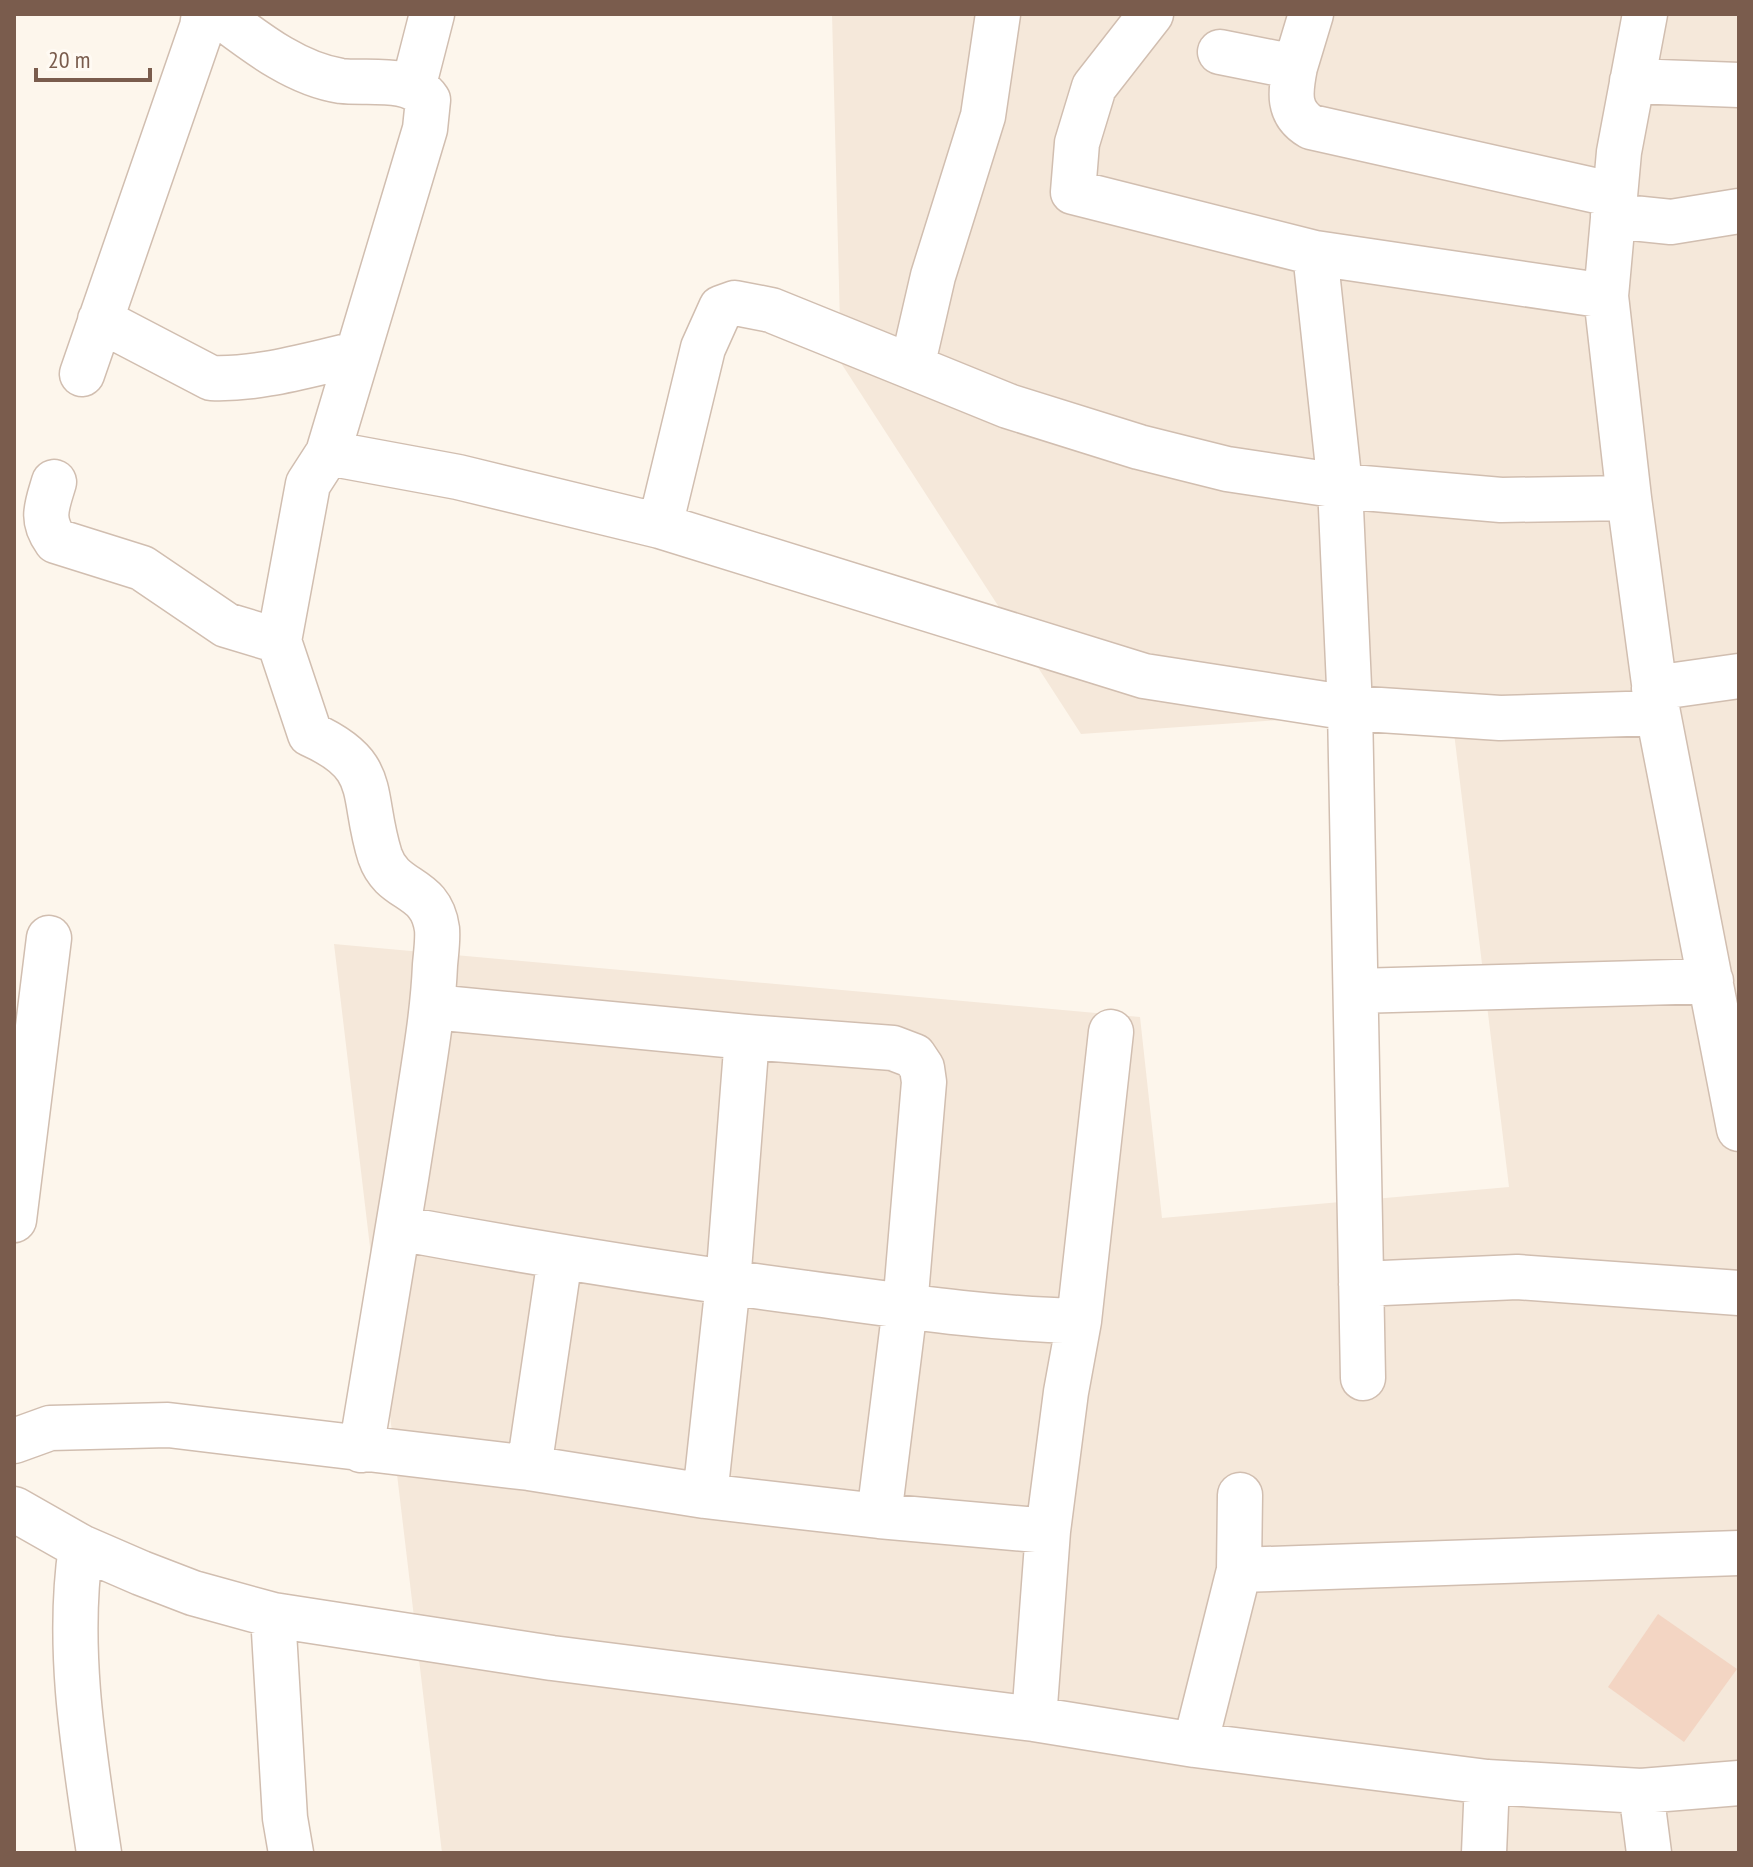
<svg xmlns="http://www.w3.org/2000/svg" width="1753" height="1867" viewBox="0 0 1753 1867" font-family="'PT Sans Narrow',sans-serif">
  <rect width="100%" height="100%" fill="#fdf6ec"/>
  <path fill="#f5e8da" d="M832,14h907v1839h-1297l-108,-909 806,73 22,201 347,-31 -58,-479 -370,26 -240,-371z"/>
  <path fill="#f3d5c3" d="M1658,1614l79,55 -53,73 -76,-55z"/>
  <g fill="none" stroke-linecap="round" stroke-linejoin="round">
    <defs>
      <path id="minor" d="M218,14c36,27 77,60 123,67 27,3 70,-6 87,19l-3,29 -97,324 -20,31 -29,157 31,93c71,32 50,59 70,122 13,38 51,28 57,73 1,11 -1,24 -2,36 -2,47 -10,92 -17,138 -18,116 -38,232 -57,347
        M998,14l-15,102 -50,160 -21,91 96,39 131,41 88,22 113,17 161,14 128,-2
        M1151,14l-57,73 -17,56 -4,49 242,61 291,43
        M1645,14l-26,138 -13,144 23,202 29,215 81,416
        M1220,52l75,15c-5,25 -8,46 16,60l304,68
        M1295,67l16,-53
        M1632,81l107,4
        M413,88l19,-74
        M1613,216l58,6 68,-11
        M1315,253l25,233 10,222 13,670
        M100,320l111,58c49,2 99,-14 146,-24
        M82,374l120,-347 2,-13
        M328,453l130,24 202,49 484,150 206,32 150,10 158,-5
        M54,482c-7,24 -14,37 2,59l86,27 84,57 53,16
        M660,526l43,-178 18,-40 14,-5 36,7 141,57
        M1654,688l85,-12
        M1356,991l355,-10
        M433,1007l314,30 146,11 21,8 8,12 2,14 -19,225 -26,209
        M14,1220l35,-282
        M398,1228c136,25 272,47 409,65 90,12 180,26 272,28
        M1361,1284l156,-7 222,16
        M14,1441l36,-13 118,-3 361,43 176,28 174,20 169,15
        M529,1468l31,-210
        M705,1496l23,-213 19,-246
        M14,1509l67,38 60,26 52,20 80,22 279,43 482,61 161,26 292,37 154,9 98,-8
        M81,1547c-15,101 3,206 18,306
        M1239,1570l1,-75
        M273,1615l12,203 6,35
        M1034,1719l14,-188 18,-139 13,-71 32,-289
        M1195,1745l44,-175 500,-17
        M1641,1791l8,62
        M1484,1853l3,-71"/>
    </defs>
    <use href="#minor" stroke="#d1beb0" stroke-width="47"/>
    <use href="#minor" stroke="#fff" stroke-width="44"/>
  </g>
  <rect width="1753" height="1867" fill="none" stroke="#7a5c4d" stroke-width="32"/>
  <path d="M36 68v12h114v-12" fill="none" stroke="#7a5c4d" stroke-width="4"/>
  <text x="48" y="68" font-size="24" fill="#7a5c4d" stroke="#fffaf3" stroke-width="6" paint-order="stroke">20 m</text>
</svg>
